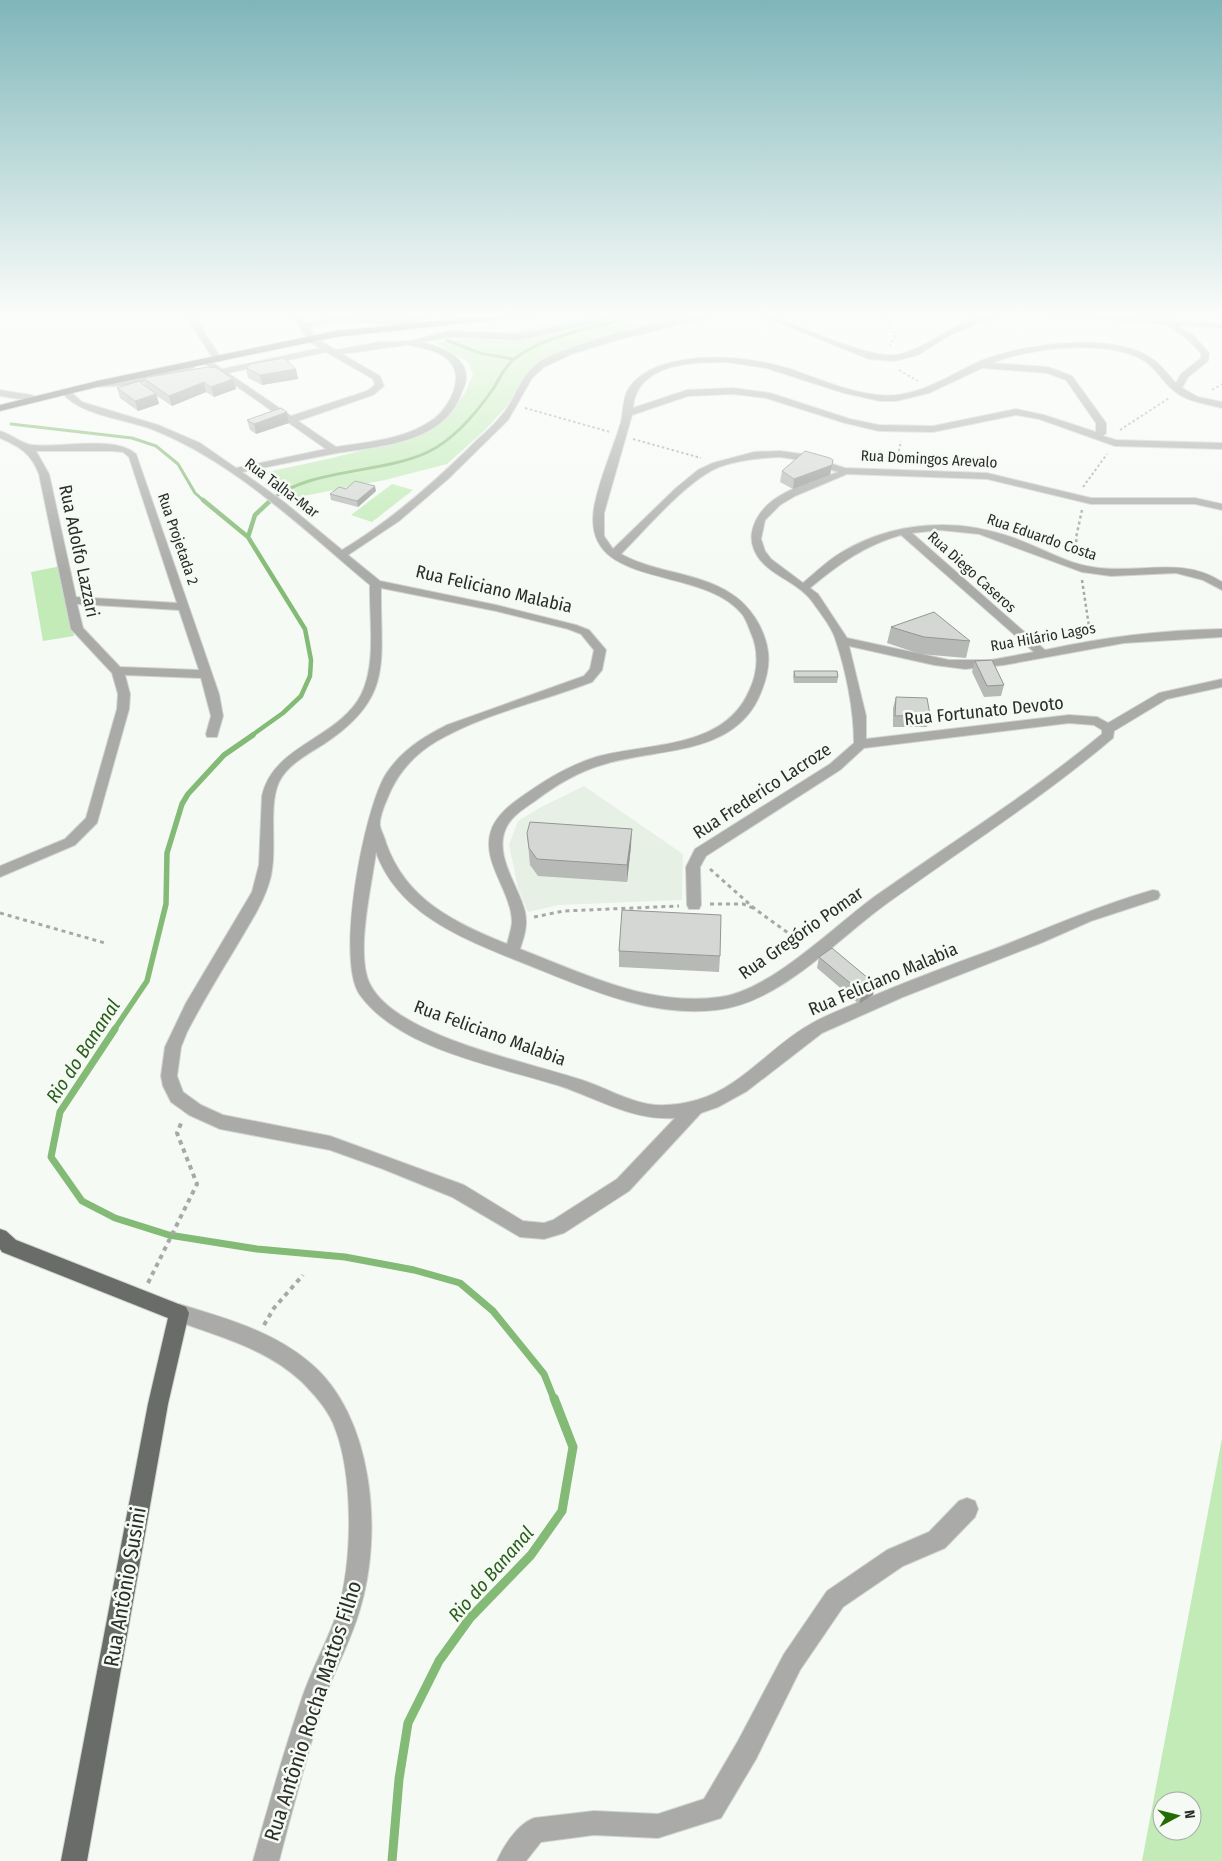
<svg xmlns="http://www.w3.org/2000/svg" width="1222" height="1861" viewBox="0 0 1222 1861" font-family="'Fira Sans Condensed',sans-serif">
  <rect width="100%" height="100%" fill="#f6faf5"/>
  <path fill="#e7f0e5" d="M584,786l99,68 -1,46 -123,5 -31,7 -10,-24 -9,-43 9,-24 23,-14z"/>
  <path fill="#c2ebb8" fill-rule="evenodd" d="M629,313h87l-55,10 -47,14 -81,32 -27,38 -23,25 -36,32 -62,16 -92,18 -25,-26c56,-13 148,-27 188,-68 9,-8 13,-19 17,-30l-5,-12 -32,-19z
    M392,484l21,6 -41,32 -21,-7z
    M61,566l13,70 -31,5 -12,-69z
    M1222,1438v423h-80zM1162,1801h30v30h-30z"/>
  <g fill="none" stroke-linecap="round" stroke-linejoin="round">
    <path stroke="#83ba75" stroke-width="3" d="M397,313l8,6
      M447,340l32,13 34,6
      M11,424l121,14 24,8 22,18 17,29 9,8
      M270,501c38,-33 112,-27 158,-49 25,-12 49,-40 65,-63 6,-9 10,-20 19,-28 30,-27 106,-40 146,-48"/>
    <path stroke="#83ba75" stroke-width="4.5" d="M203,500l45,37
      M251,736l32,-23 18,-17 9,-20 1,-16 -6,-31 -57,-92 7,-22 16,-15"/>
    <path stroke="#83ba75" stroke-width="5.5" d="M114,1030l33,-49 19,-77 1,-51 15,-49 6,-10 36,-39 29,-20"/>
    <path stroke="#83ba75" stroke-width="7" d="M115,1029l-55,83 -9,45 31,44 33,17 54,17 88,14 88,8 69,13 46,13 33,28 51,63 10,25"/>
    <path stroke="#83ba75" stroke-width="9" d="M392,1861l7,-82 9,-56 31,-62 31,-43 61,-63 31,-44 11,-64 -19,-49"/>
    <defs>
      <path id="minor" d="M184,313h8l29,45 -1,2h-6z
        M292,313h8l6,10 28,-6 64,2 29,-6h10c-22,19 -70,8 -98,8 -10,1 -20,4 -30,6l6,11 21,12 43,-8 31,-1 38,-10 72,3 104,-21h14l-118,27 -72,-3 -27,5c17,4 45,13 45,35 0,7 -4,15 -7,22 -21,46 -84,47 -127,55 -30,6 -60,12 -90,18l42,30 58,48c47,-28 88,-64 127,-102 10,-11 23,-20 32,-32 15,-16 18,-39 37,-53 27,-19 156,-53 189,-50l-110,27 -45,14 -28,13 -12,11 -24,42 -60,59 -49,42 -51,34 32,26 116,24 80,20 13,5 17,20 -4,20 -10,12c-51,20 -107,31 -155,59 -22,13 -39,31 -49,56 -3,7 -9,20 -8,29 1,5 5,12 6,17 20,57 69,80 121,101 2,-7 4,-14 5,-21 0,-33 -33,-62 -20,-95 7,-16 22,-26 35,-35 21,-15 44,-28 69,-36 54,-15 129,-7 154,-68 8,-17 9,-39 1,-56 -2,-5 -5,-14 -9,-19 -40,-51 -166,-22 -147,-111 6,-28 18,-54 26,-81 2,-9 2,-20 5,-28 3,-9 11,-16 19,-21 16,-10 35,-13 54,-15 32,-2 61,2 91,11 29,10 58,23 88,26 38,4 68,-18 100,-33 42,-18 133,-31 173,-4 10,6 17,17 25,25l5,-9 20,-16v-5l-15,-15 -21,-14 -122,-9 -4,-2h33l150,11v4l-45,-3 15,9 17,19 -1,8 -20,16 -6,11 16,9 24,5v6c-18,-5 -36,-6 -50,-19 -9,-8 -16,-20 -26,-27 -35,-24 -118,-14 -154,1l56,4 24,9 34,47v10l-3,3 13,4 106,3v6l-107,-3 -76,-27 -23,-4 -83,17 -54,-1 -34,-8 -79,-25 -33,-4 -45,2 -56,19 -28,98v23l9,13 63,-61 22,-18 15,-7 41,-11 26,-1 22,3 43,14 142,5 104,25h104l27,6v6l-27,-6h-104l-104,-25 -140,-5 -52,22 -15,9 -15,15 -4,19 4,12 6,8 32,24c13,-11 25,-23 39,-31 52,-31 115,-35 172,-14 26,9 51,25 78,29 45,8 89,-12 130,15v8l-19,-10 -27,-7 -65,3 -29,-4 -103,-38 -39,-4 -28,3 133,117c59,-13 117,-20 177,-21v8l-98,6 -120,22 -39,4 -31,-4 -85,-19 17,70v23l203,-24 28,2 11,6 51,-30 63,-14v8l-55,12 -53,32 -1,7c-72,61 -151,111 -227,166 -51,37 -106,99 -170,106 -72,8 -138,-26 -203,-51 -54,-22 -116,-47 -137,-107 -4,33 -22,105 -5,134 28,51 157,76 211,94 22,7 43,20 66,24 16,3 34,0 49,-4 45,-13 73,-53 112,-75 15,-9 33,-16 50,-23 43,-19 86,-35 130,-51 55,-21 108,-45 164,-61l5,1 2,4 -2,4 -67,22 -50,22 -138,54 -81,36 -75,58 -29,16 -17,6 -72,78 -65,42 -20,6 -24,-2 -68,-40 -69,-28 -53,-19 -110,-21 -31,-14 -18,-13 -8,-16 -2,-10 4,-29 21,-44 66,-111 7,-27 3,-69c11,-51 76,-57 99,-101 16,-32 8,-76 9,-110 -67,-56 -134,-122 -216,-155 -30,-12 -72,-13 -94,-39l8,-2 14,13 76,23 42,18 36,25 90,-19 -125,-88 7,-2 14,10 98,-21 -11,-6zM407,345c28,4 59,13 46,48 -6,14 -14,24 -27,31 -27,16 -60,18 -90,23l-38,-26 75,-26 11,-9 -4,-10 -38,-22zM326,352l47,27 2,6 -8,6 -76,25 -63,-43zM727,362l39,6 78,25 36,8h16l33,-8 53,-25 65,5 19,7 30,43v9l-52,-17 -28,-6 -83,17 -54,-1 -29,-6 -80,-26 -37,-5 -46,2 -54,18c4,-45 59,-46 94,-46zM780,457l20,3 38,12c-32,12 -78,22 -86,60 -2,11 3,23 11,31 13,14 36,21 48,37 8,11 20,26 24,38 11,32 19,72 19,105l-24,21 -135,85 -9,18 1,38 2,4h10l2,-4 -1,-38 6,-11 134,-86 24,-22 205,-25 25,2 8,5v4c-72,60 -152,109 -228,163 -42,31 -103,93 -154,100 -71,10 -135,-23 -200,-48 4,-12 8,-23 5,-37 -6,-26 -33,-58 -18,-86 6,-11 18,-18 28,-25 21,-16 44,-30 70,-37 52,-16 125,-8 153,-65 7,-15 12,-31 10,-47 -3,-23 -18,-47 -38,-59 -33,-21 -75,-20 -109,-39 25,-25 66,-74 98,-87 20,-7 40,-9 61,-10zM901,535l133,117 -43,8h-42l-102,-22 -29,-44 -8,-6c29,-24 55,-43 91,-53zM381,588l115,23 72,18 13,5 13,16 -4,19 -6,7 -137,49c-24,12 -46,26 -61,49 -22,35 -51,187 -26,221 40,55 137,71 200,91 39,13 73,35 115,32l-58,61 -64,41 -9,3 -21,-2 -59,-36 -134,-49 -107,-21 -22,-10 -18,-13 -6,-16 4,-29 6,-15c15,-29 32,-57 49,-85 12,-21 26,-41 33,-64 10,-30 -2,-75 10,-101 9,-18 29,-28 45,-38 71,-47 56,-82 57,-156z
        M755,313h10c29,11 104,46 131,42 35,-6 71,-46 109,-42l-53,21 -34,21 -24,6 -25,-2z
        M191,363l3,1v4l-61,17 -36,2 -4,-3 4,-3 36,-2z
        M0,390l32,5 5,3 -5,3 -32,-5z
        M0,431c11,3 22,13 32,14 29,3 83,-10 104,9l83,240 4,22 -6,21h-10l-1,-3 5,-18 -10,-38 -76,-3 5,19 -1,15 -32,114 -22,22 -75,32v-11l65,-27 21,-21 31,-109 1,-15 -6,-21 -41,-44 -32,-155c-8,-21 -19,-27 -39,-36zM36,451h76l11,1 6,5 48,146 -101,-6 -27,-123zM77,604l102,6 20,60 -79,-3 -37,-39z
        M179,1304c46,14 93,27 130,58 65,53 74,172 51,247 -9,32 -26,61 -36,92 -17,53 -31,106 -45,160h-26c15,-54 30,-107 48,-160 10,-31 27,-60 37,-91 15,-50 16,-138 -5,-187 -7,-16 -20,-30 -32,-42 -37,-34 -83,-44 -129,-62l-3,-6 3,-6z
        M967,1498l8,3 3,8 -3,8 -30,31 -42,18 -60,41 -43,63 -44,89 -35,59 -63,20 -64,-3 -53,7 -15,19h-29c7,-16 21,-37 37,-43l60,-7 64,3 46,-15 34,-58 46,-87 43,-63 60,-41 42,-18 30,-31z"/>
      <path id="major" d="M520,313h25l-4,2 -206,22 -238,50 -97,24v-6l97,-24 238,-50z
        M0,1229l6,2 10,9 170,67 3,6 -21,91 -81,457h-26l87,-457 20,-86 -166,-66 -2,-3z"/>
    </defs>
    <use href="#minor" stroke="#d1d5d1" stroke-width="2"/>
    <use href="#major" stroke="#d1d5d1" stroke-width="2"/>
    <path stroke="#a6a9a5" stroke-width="2" stroke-dasharray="2.5 2.5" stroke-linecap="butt" d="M884,313l11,22 -5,11
      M899,370l19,11
      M1212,390l10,-6
      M525,408l85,24
      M1120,430l49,-32
      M633,439l68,19
      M897,461l4,-20
      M1083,487l24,-33"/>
    <path stroke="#a6a9a5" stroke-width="2.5" stroke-dasharray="3 3" stroke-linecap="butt" d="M1078,554l-2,-16 6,-28
      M1082,580l8,53"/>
    <path stroke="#a6a9a5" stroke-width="3" stroke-dasharray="4 4" stroke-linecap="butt" d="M710,869l45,40 47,34
      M710,904h33l12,5
      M0,913l105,30
      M534,917l30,-6 115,-5"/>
    <path stroke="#a6a9a5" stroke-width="4" stroke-dasharray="4.5 4.5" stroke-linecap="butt" d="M148,1283l49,-99 -20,-51 5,-12
      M264,1325l10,-17 29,-33"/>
    <use href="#minor" fill="#aaaba9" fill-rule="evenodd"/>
    <use href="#major" fill="#696c69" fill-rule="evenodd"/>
  </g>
  <path fill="#b6b9b5" d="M246,368l50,1 2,10 -36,6 -14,-7z
    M143,378l90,1 3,10 -22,8 -8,-5 -34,14 -15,-10 2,8 -21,7 -18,-13 -3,-10 28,-3z
    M287,412l2,11 -33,11 -6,-4 -3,-10z
    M782,471h49l-1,4 -37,14 -13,-7z
    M346,489l30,2 -18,16 -27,-7 -1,-6z
    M891,627l79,14 -4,17 -46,-4 -33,-11z
    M975,661l29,24 -3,11 -17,1 -12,-25z
    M794,671l44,6 -1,6h-43l-1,-6z
    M896,697l34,18 -3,12h-34v-19z
    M527,833l104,13 -4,36 -89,-6 -8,-11z
    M619,951l101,5 -1,16 -100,-5z
    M819,957l54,38 -14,9 -42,-36z"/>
  <path fill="#949694" d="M296,369l2,10 -36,6 -2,-10z
    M233,379l3,10 -22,8 -3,-10z
    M204,382l2,10 -34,14 -3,-10z
    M156,394l3,10 -21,7 -3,-10z
    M287,412l2,11 -33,11 -2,-10z
    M833,460l-3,15 -37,14 1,-10z
    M375,486l1,5 -18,16 -1,-6z
    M632,829l-1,17 -4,36v-17z
    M875,984l-2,11 -14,9 3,-11z"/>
  <path fill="#d4d7d3" stroke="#949694" d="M284,358l12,11 -36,6 -14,-7 5,-4z
    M208,367l9,1 16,11 -22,8 -7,-5 -35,14 -26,-18z
    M139,381l17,13 -21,7 -18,-13z
    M281,408l6,4 -33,12 -7,-4z
    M805,451l25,7 3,2 -1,5 -38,14 -12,-8z
    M355,481l20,5 -18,15 -27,-7 9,-7 7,2z
    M934,612l36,29 -46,-4 -33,-10z
    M992,660l12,25 -17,1 -12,-25z
    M794,671h43l1,6h-43z
    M896,697l31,1 3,17 -35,1z
    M530,822l102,7 -5,36 -90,-6 -8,-11 -2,-15z
    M622,910l99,5 -1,41 -101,-5z
    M832,948l43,36 -13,9 -43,-36z"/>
  <linearGradient id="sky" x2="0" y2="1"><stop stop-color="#7fb6ba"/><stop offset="0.55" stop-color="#fbfdfa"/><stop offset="1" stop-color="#fbfdfa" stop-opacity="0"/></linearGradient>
  <rect width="1222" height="573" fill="url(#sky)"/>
  <g text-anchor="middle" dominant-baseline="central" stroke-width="5" stroke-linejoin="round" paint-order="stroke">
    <g font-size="15" fill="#2b2d2b" stroke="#f6faf5">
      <text transform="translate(929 459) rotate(3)">Rua Domingos Arevalo</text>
      <text transform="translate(282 488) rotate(37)">Rua Talha-Mar</text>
      <text transform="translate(1042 537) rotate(19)">Rua Eduardo Costa</text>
      <text transform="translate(178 539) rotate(71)">Rua Projetada 2</text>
      <text transform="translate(972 572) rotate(42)">Rua Diego Caseros</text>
      <text transform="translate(1043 637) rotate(-10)">Rua Hilário Lagos</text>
    </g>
    <g font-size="18" fill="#2b2d2b" stroke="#f6faf5">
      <text transform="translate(79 551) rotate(78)">Rua Adolfo Lazzari</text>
      <text transform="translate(494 589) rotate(13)">Rua Feliciano Malabia</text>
      <text transform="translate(984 711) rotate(-6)">Rua Fortunato Devoto</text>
      <text transform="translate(762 791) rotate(-33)">Rua Frederico Lacroze</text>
      <text transform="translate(801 933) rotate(-35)">Rua Gregório Pomar</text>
      <text transform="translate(883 979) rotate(-23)">Rua Feliciano Malabia</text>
      <text transform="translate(490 1033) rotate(20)">Rua Feliciano Malabia</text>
    </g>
    <g font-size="19" font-style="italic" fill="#295e1a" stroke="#f6faf5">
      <text transform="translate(83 1051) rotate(-57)">Rio do Bananal</text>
      <text transform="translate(491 1574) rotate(-49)">Rio do Bananal</text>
    </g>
    <g font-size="21" fill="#2b2d2b" stroke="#f6faf5">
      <text transform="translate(125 1587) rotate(-80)">Rua Antônio Susini</text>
      <text transform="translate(313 1711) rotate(-72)">Rua Antônio Rocha Mattos Filho</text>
    </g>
  </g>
  <g transform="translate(1177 1816) rotate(83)"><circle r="24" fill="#f6faf5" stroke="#a5a8a4"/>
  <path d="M0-4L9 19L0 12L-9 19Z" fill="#236b05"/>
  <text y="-8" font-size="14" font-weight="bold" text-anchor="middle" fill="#2b2d2b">N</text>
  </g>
</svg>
